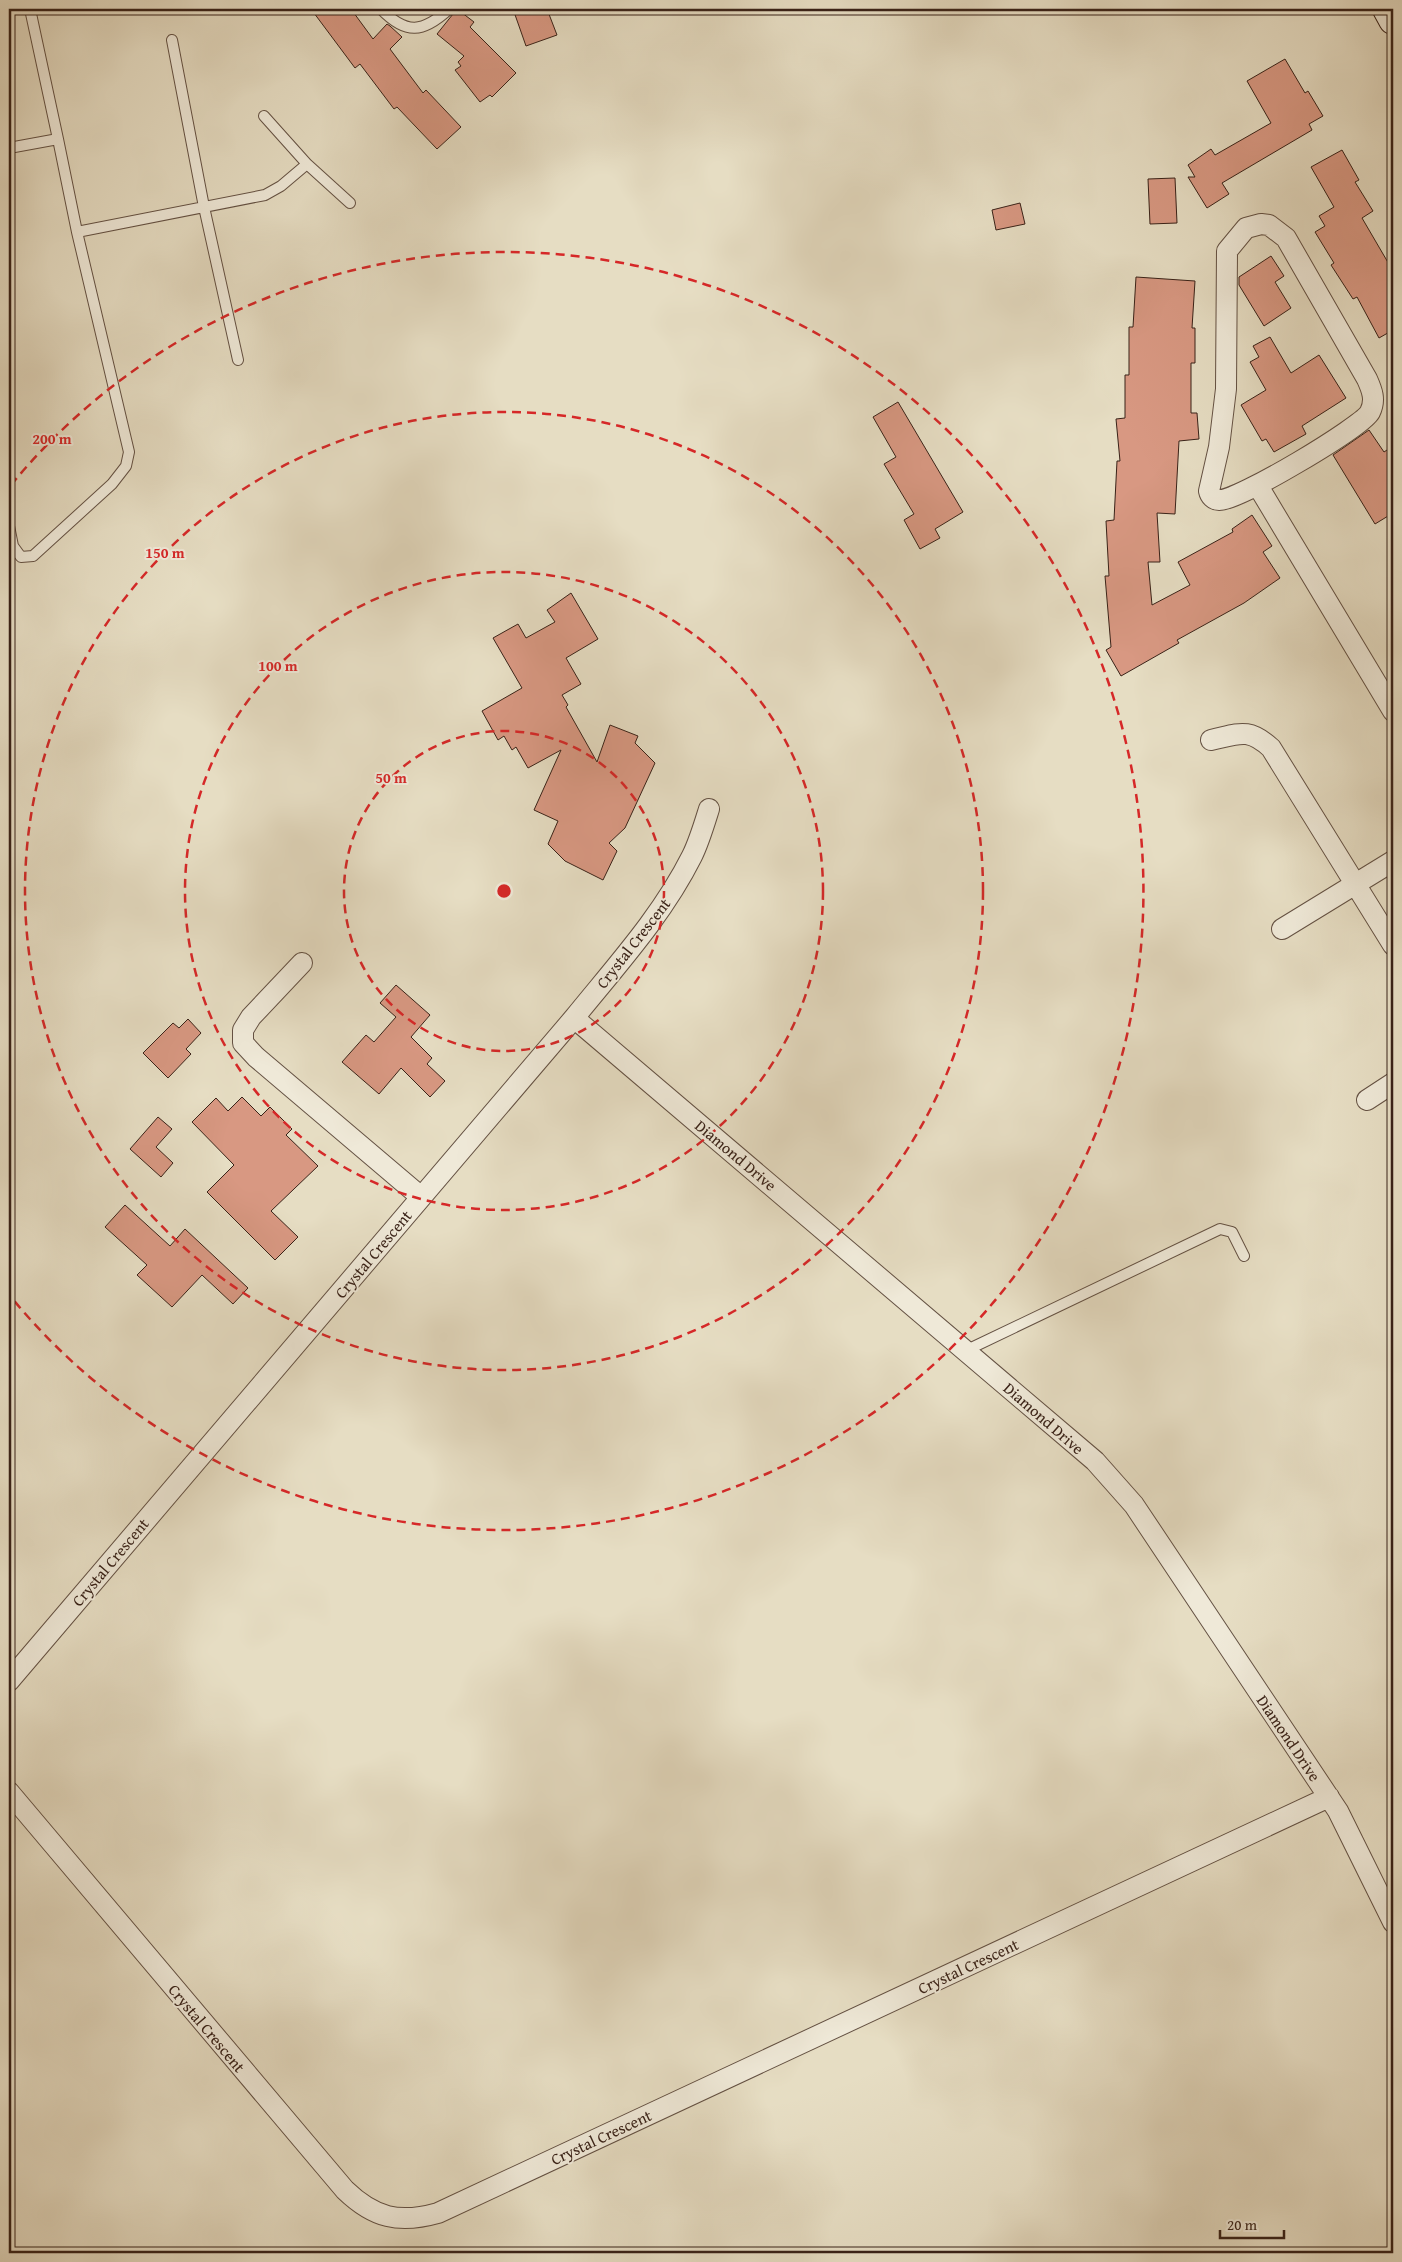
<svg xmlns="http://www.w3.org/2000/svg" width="1402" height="2262" viewBox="0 0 1402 2262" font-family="'Gentium Book Plus',serif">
  <rect width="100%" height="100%" fill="#e6ddc3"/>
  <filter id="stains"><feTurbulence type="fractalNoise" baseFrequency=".004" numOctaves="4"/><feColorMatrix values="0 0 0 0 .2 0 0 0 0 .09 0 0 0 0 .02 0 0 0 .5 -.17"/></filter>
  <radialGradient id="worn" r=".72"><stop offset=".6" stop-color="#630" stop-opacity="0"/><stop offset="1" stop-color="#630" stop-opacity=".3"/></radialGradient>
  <path fill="#d89882" stroke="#392218" d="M311,9h40l22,30 14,-15 3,2 12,11 -12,12 33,44 3,-3 35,37 -24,22 -40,-42 -3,2 -34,-45 -5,4z
    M457,9l17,13 -4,5 46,46 -24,24 -2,-2 -10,7 -25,-32 6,-4 -3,-4 6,-6 -27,-22z
    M513,9h34l10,26 -31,11z
    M1285,59l20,34 3,-2 15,25 -14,8 3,6 -90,53 7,11 -22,14 -19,-31h7l-7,-12 23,-16 4,6 56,-32 -24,-42z
    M1342,150l17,30 -4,2 18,29 -11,7 31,53v59l-14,8 -22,-41 -4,2 -22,-34 3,-2 -19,-31 10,-6 -6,-10 15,-9 -23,-40z
    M1175,178l2,45 -27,1 -2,-45z
    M1020,203l5,21 -29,6 -4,-20z
    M1271,256l13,20 -9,6 16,26 -27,18 -25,-41v-8z
    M1136,277l59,4 -3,47h3v35h-4v50h6l2,26 -20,2 -4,73 -18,-1 3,49h-12l4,43 38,-20 -12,-23 55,-30 -1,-3 20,-14 20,31 -9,6 17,26 -36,25 -67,37 2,3 -58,33 -15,-26 5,-3 -6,-71h4l-3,-55 8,-1 3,-59h3l-4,-42 9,-1v-43h4v-48h4z
    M1270,337l21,36 28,-18 27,43 -44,28 4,8 -32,18 -8,-13 -4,2 -21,-36 25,-15 -16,-28 9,-5 -6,-11z
    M898,402l65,110 -28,17 5,9 -20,11 -16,-29 10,-6 -30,-50 12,-7 -23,-40z
    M1369,430l15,22 9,-6v67l-18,11 -42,-69z
    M571,593l27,46 -32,19 15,26 -19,11 6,10 -2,2 31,55 13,-37 28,11 -3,7 20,20 -30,65 -16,15 8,8 -14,29 -38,-19 -17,-17 10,-23 -24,-11 27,-60 -33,18 -12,-21 -4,3 -8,-14 -6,4 -16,-29 40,-23 -29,-50 25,-14 8,14 29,-16 -8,-12z
    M396,985l34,30 -19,22 21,21 -5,6 18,17 -15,16 -29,-29 -22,26 -37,-32 24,-27 8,7 22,-25 -16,-14z
    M188,1019l13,14 -15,16 5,5 -23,24 -25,-25 30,-30 6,5z
    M242,1097l19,19 9,-9 22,22 -6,6 32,31 -47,45 27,26 -23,23 -68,-68 27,-27 -42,-43 24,-24 12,13z
    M158,1117l14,12 -16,18 17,16 -12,14 -31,-28z
    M125,1205l45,41 15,-17 63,59 -15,16 -31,-29 -30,32 -35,-32 10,-10 -42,-38z"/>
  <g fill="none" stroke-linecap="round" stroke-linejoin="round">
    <defs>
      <path id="lane" d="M381,9c25,26 42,24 68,0
        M172,40l32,167 34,153
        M9,148l49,-9 -28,-130
        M307,164l43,39
        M77,232l188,-37 16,-9 26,-22 -43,-48
        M9,526l4,20 8,11 12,-1 79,-72 14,-18 3,-14 -52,-220 -19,-93
        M967,1350l253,-121 12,3 12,24"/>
      <path id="street" d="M1261,224l8,1 17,13 81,141c5,11 9,21 3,33 -8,15 -134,90 -151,88 -5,0 -9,-4 -10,-9l10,-44 7,-58 1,-138 19,-23z
        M1258,486l135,225
        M1211,740c28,-6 37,-13 60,8l122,197
        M1282,929l111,-68
        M302,963l-51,54 -8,13v13l13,14 165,140
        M574,1018l521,443 39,44 204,306 55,111
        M1367,1100l26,-17
        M9,1681l565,-663c42,-52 88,-102 118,-162 7,-14 12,-31 17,-47
        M9,1792l336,398c29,28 54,34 93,23l891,-416"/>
      <path id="secondary" d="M1387,9l6,11"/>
    </defs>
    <use href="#lane" stroke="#645143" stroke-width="12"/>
    <use href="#street" stroke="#645143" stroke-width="22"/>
    <use href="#secondary" stroke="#392218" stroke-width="30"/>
    <use href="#lane" stroke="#efe9d8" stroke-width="10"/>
    <use href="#street" stroke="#efe9d8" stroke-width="20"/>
    <use href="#secondary" stroke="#efe9d8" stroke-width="28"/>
  </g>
  <g fill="none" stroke="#d62828" stroke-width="2.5" stroke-dasharray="9 6">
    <circle cx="504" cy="891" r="160"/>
    <circle cx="504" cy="891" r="319"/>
    <circle cx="504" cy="891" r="479"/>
    <path d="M11 485A639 639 0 1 1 11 1297"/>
  </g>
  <g text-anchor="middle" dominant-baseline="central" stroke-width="4" stroke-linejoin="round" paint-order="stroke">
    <g font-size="16" fill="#392218" stroke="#efe9d8">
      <text transform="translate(633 943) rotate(-52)">Crystal Crescent</text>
      <text transform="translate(736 1155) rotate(40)">Diamond Drive</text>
      <text transform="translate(373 1254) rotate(-50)">Crystal Crescent</text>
      <text transform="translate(1044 1418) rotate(41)">Diamond Drive</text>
      <text transform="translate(110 1562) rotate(-50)">Crystal Crescent</text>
      <text transform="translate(1289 1738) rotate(56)">Diamond Drive</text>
      <text transform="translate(968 1966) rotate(-25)">Crystal Crescent</text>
      <text transform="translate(207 2028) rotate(50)">Crystal Crescent</text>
      <text transform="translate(601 2137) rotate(-25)">Crystal Crescent</text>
    </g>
  </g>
  <circle cx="504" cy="891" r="8" fill="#d62828" stroke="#efe9d8" stroke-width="2.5"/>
  <g font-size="15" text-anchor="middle" font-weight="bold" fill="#d62828" stroke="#efe9d8" stroke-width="4" stroke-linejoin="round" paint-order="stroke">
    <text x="52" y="444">200 m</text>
    <text x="165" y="558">150 m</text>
    <text x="278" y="671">100 m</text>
    <text x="391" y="783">50 m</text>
  </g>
  <rect width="1402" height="2262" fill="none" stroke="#e6ddc3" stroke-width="30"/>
  <rect x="10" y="10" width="1382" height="2242" fill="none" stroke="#392218" stroke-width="2.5"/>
  <rect x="15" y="15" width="1372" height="2232" fill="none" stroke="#392218"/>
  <path d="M1220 2230v8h64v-8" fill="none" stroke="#392218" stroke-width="2.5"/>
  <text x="1227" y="2230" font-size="15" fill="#392218" stroke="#efe9d8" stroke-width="4" paint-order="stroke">20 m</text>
  <rect width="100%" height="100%" filter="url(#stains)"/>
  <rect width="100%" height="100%" fill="url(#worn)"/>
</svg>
